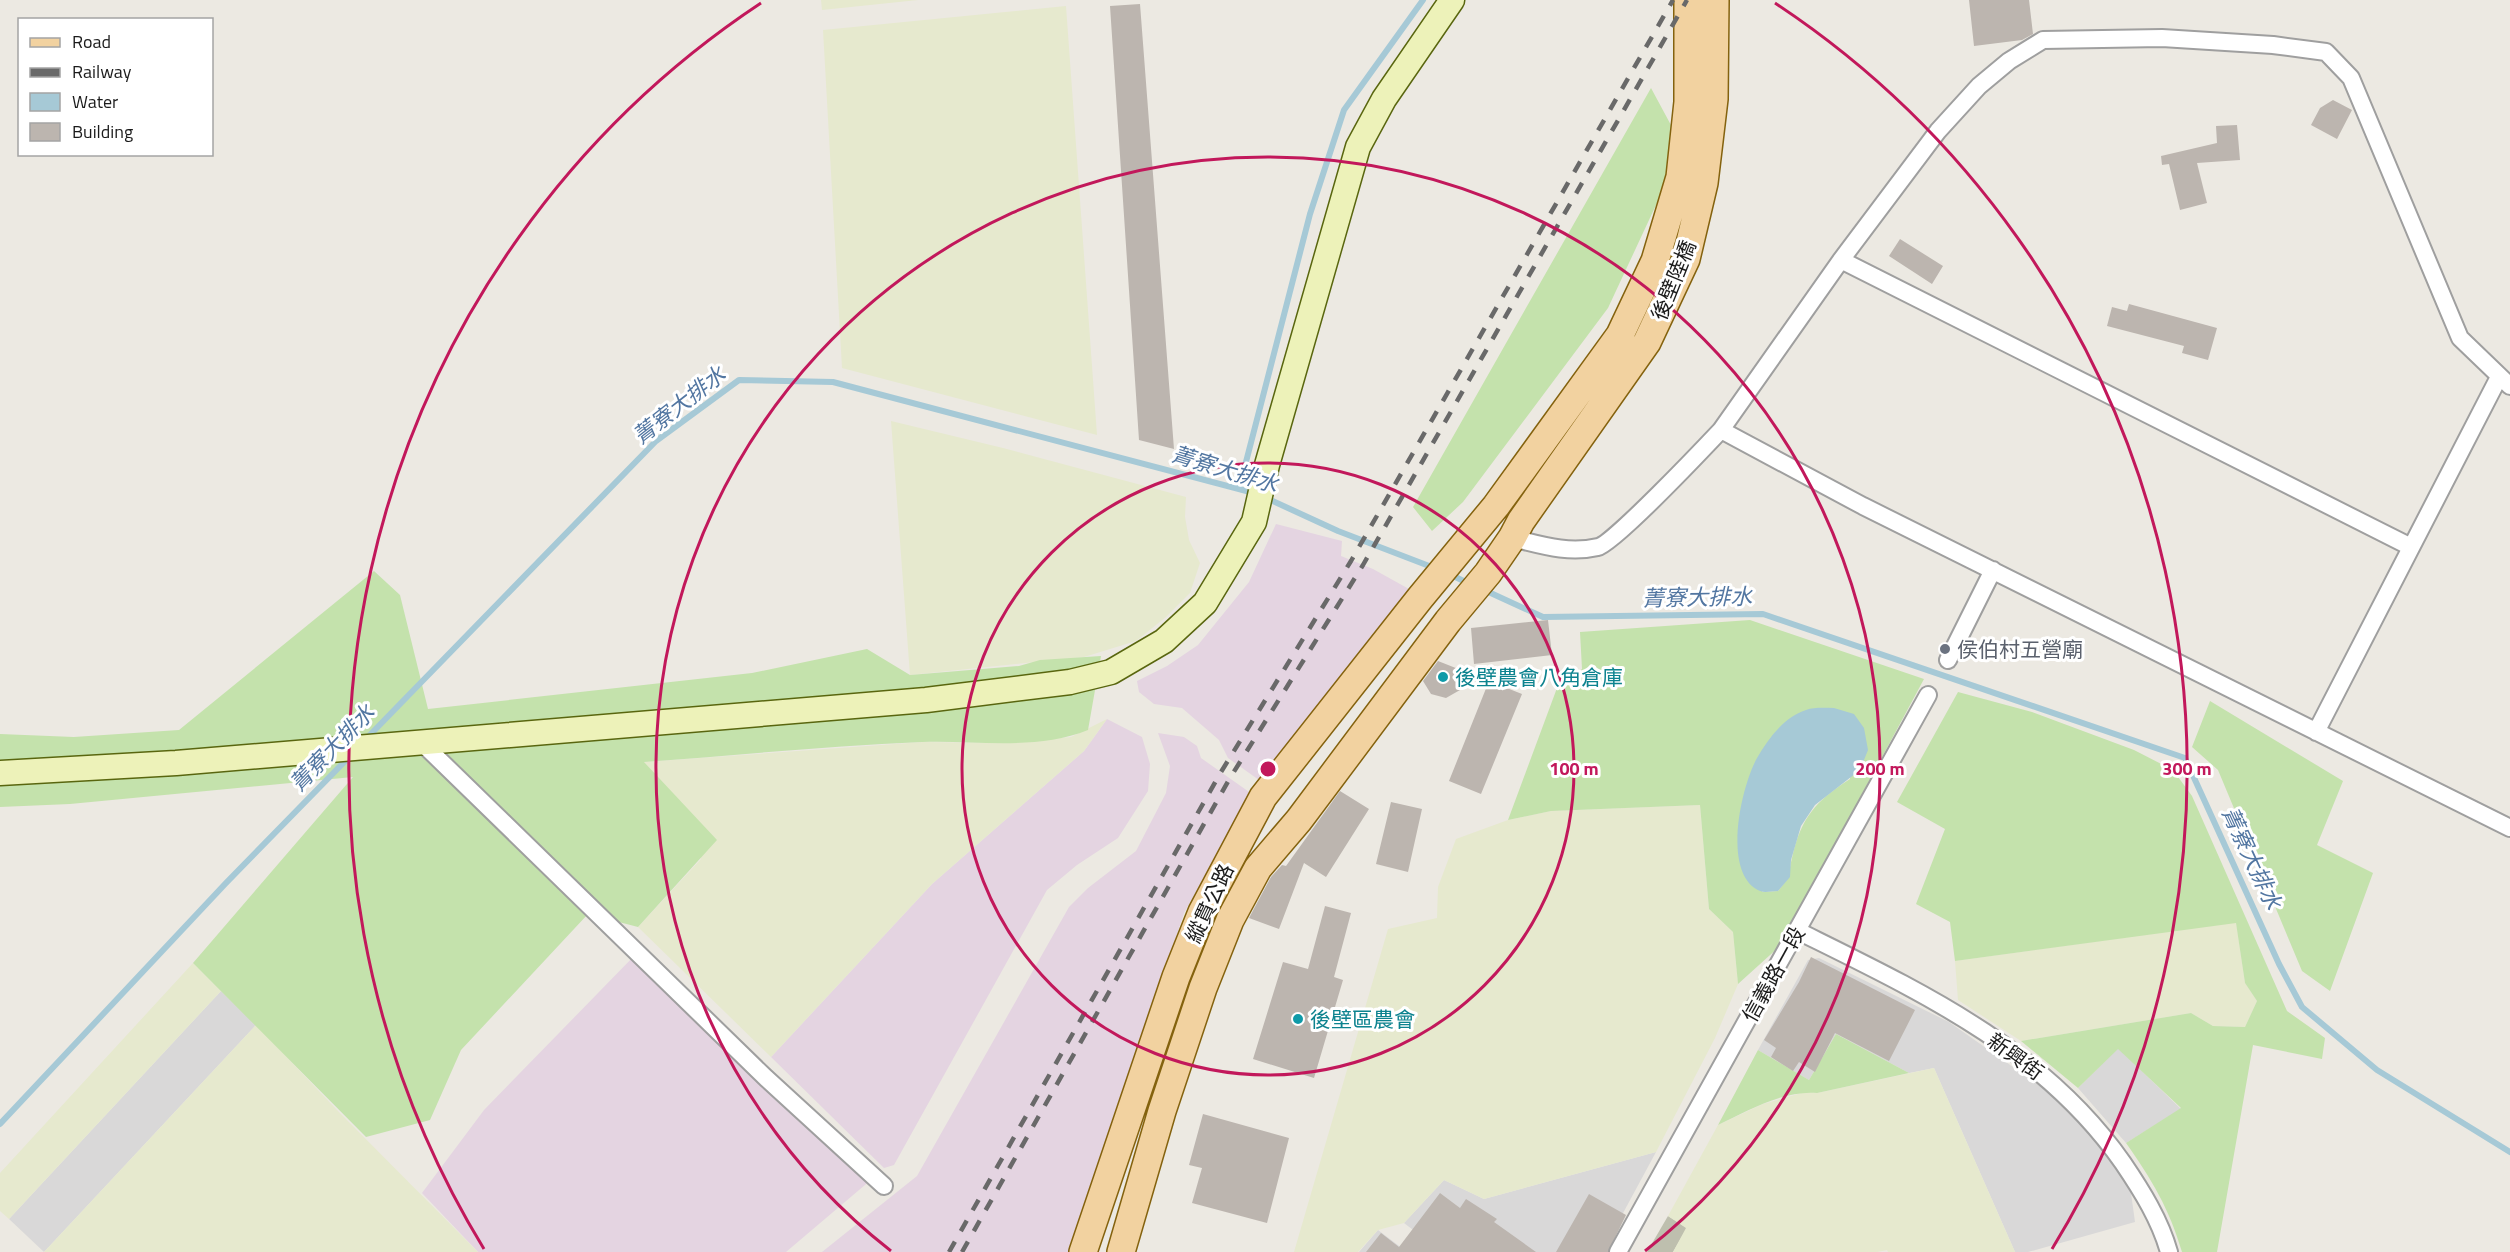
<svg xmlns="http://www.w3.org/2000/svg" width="2510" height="1252" viewBox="0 0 2510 1252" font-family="'Titillium Web','Noto Sans TC',sans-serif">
  <rect width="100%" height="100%" fill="#ece9e2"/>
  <path fill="#d9d8d8" d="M1819,958l130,64 115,81 47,49 20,41 4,29 -107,30h-13l-81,-184 -25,5 -73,-39 -27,46 -51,-30 50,-90z
    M221,991l35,34 -212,227 -35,-33z
    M2118,1048l63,61 -55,34 -48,-55z
    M1656,1152l-54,100h-160l-38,-29 40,-43 40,19z
    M1378,1230l29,22h-48z"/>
  <path fill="#e4d4e1" d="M1276,524l66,17 -1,15 32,13 36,20 -150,191 -31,-22 -9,-18 -37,-32 -28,-4 -15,-12 -2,-11 30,-15 31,-21 51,-63z
    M1107,719l35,18 8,27 -2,27 -30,47 -41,27 -30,25 -153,275 -10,3 -113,-111 161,-173 152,-133z
    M1158,733l26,4 13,9 4,12 51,36 -68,119 -113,339h-249l95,-76 152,-269 19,-19 48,-37 30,-58 4,-27z
    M636,954l236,225 -86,73h-308l-56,-59 62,-83z"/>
  <path fill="#bebfae" d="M1668,1216l19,12 -14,24h-26z"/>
  <path fill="#e6e9ce" d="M821,0h97l-96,10z
    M1066,6l31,429 -255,-67 -19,-338z
    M891,421l112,27 183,49 -1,20 4,23 11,23 -10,30 -24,24 -30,24 -52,16 -174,18z
    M1107,719l-23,32 -152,133 -161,173 -133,-130 63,-68 -57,-97 279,-20 89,1 59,-6z
    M1700,805l9,104 24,23 5,52 -23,54 -59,114 -172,47 -40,-19 -40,43 -26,7 -20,22h-64l94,-323 49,-11 1,-31 18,-48 52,-19 43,-9z
    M2236,922l9,61 12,18 -12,26 -32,-1 -22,-13 -170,28 -63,-41 -3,-39z
    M193,963l28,28 -212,228 -9,-8v-38z
    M256,1025l82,86 140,141h-434z
    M1934,1068l81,184h-127l-1,-2 -10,2h-204l13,-24 -18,-12 50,-91 45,-21 42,-12 12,1z"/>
  <path fill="#c4e2ac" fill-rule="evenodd" d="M1651,88l28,52 -9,35 -62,133 -145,194 -31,29 -19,-24z
    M374,571l26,24 28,114 324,-36 115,-24 43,26 109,-9 21,-6 61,-4 -13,74c-52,21 -112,10 -166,12 -93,4 -185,13 -278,20l73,78 -79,87 -50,-13 -127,136 -31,70 -64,17 -173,-174 160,-186 -283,27 -70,3v-73l74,3 105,-7z
    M1750,620l174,59 -143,266 -43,39 -5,-52 -24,-23 -9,-104 -149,6 -43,9 49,-132 25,-19 -2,-37zM1854,714l-4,65c-34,22 -49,38 -58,79 -5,20 1,15 -14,33l-16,1z
    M1958,692l74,20 102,38 39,20 19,26 95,215 38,27 -3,21 -69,-14 -36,207h-35c-13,-44 -30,-72 -56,-109l55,-35 -63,-59 -40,39 -57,-47 170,-28 22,13 32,1 12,-26 -12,-18 -9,-60 -281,38 -5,-39 -34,-18 29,-75 -48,-27z
    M2210,701l133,80 -26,64 56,28 -43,118 -28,-20 -84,-201 -26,-23z
    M1836,1034l73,39 -92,20c-33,-3 -70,18 -99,32l40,-75 51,30z"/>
  <path fill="#a6c9d6" d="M1834,708l20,6 10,14 4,22 -8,20 -45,35 -14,21 -10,34 -1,17 -12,14c-6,0 -13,2 -18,0 -39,-17 -19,-104 -3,-133 11,-19 27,-41 49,-48 8,-3 19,-2 28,-2z"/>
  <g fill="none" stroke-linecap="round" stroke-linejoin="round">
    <path stroke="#a6c9d6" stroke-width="6" d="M1239,489l71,-275 34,-104 79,-110
      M1264,497l74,34 99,38
      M1449,574l21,10
      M1482,589l61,28 220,-3 422,144 94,206 23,43 75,63 133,82
      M366,739l290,-298 83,-61 94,2 421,111
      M0,1124l226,-241 125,-128"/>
  </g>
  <path fill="#bcb5af" d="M1969,0h60l4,34 -11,6 -48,6z
    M1140,4l34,445 -35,-9 -29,-434z
    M2333,100l19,10 -15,29 -26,-14 9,-17z
    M2237,125l3,35 -43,3 10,40 -27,7 -11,-46 -7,1 -1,-9 56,-13 -1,-17z
    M1900,239l43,27 -11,18 -43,-28z
    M2129,304l88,24 -9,32 -26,-7 2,-7 -77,-20 5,-19 15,4z
    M1548,620l4,35 -78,9 -3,-36z
    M1438,661l43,17 -35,20 -15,-4 -8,-13z
    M1489,681l33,13 -41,100 -32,-13z
    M1340,791l29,18 -43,68 -22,-14 -25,66 -30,-11 22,-41 11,-12 4,1z
    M1391,802l31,7 -14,63 -32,-8z
    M1325,906l26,7 -17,64 9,3 -29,98 -61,-19 30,-97 25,7z
    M1811,957l104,53 -26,51 -54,-28 -20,39 -16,-10 -6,9 -22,-14 5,-9 -12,-8 35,-58z
    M1203,1114l86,24 -22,85 -75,-20 10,-35 -13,-3z
    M1440,1193l20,15 6,-9 31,20 -3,3 42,30h-170l15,-19 18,14z
    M1589,1194l37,21 -18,37h-52z"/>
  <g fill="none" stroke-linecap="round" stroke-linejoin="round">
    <defs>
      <path id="street" d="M1841,260l570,287
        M1721,430l120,-170 97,-129 41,-45 30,-25 34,-21 119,-2 111,7 53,7 25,26 109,260 50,48
        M1512,538c29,7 56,16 86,9 15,-3 106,-99 123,-117l142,76 647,322
        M1948,660l45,-90
        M2316,732l183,-355
        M421,742l345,336 118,108
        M1798,931c121,60 245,117 325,232 19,28 37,57 46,89
        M1618,1252l310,-557"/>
      <path id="secondary" d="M0,773l176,-10 750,-63 144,-18 41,-10 53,-31 41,-38 49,-81 13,-57 91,-318 26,-48 68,-99"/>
      <path id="primary" d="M1083,1252l93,-275 26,-65 61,-115 157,-199 76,-92 124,-171 35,-74 25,-84 8,-75v-102
        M1121,1252l41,-141 41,-123 27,-68 28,-52 41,-48 149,-199 40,-48 24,-35 9,-17 126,-179 39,-83 18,-76 10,-84 1,-99"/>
    </defs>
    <use href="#street" stroke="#9f9f9f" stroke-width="20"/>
    <use href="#secondary" stroke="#59660f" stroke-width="27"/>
    <use href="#primary" stroke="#84620e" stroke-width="30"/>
    <use href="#street" stroke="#fff" stroke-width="16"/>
    <use href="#secondary" stroke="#edf2b9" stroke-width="24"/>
    <use href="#primary" stroke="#f2d2a0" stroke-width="27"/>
    <path stroke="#696969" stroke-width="4.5" stroke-dasharray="12 12" stroke-linecap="butt" d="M949,1252l272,-480 130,-211 322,-561
      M962,1252l268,-474 133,-213 324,-565"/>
  </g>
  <g fill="none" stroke="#c2185b" stroke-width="3">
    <circle cx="1268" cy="769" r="306"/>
    <path d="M891 1251A612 612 0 1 1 1645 1251"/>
    <path d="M484 1249A919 919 0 0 1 761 3M1775 3A919 919 0 0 1 2052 1249"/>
  </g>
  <circle fill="#6b7280" stroke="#fff" stroke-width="2" cx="1945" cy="649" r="6"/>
  <g fill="#0f9aa8" stroke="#fff" stroke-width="2">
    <circle cx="1443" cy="677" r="6"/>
    <circle cx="1298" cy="1019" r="6"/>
  </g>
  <g text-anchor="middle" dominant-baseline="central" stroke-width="6" stroke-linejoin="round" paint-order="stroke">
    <g font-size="21" fill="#1b1b1b" stroke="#fff">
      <text transform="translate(1673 280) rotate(-68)">後壁陸橋</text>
      <text transform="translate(1209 903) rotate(-65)">縱貫公路</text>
      <text transform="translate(1773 974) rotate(-61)">信義路一段</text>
      <text transform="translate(2016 1056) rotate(36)">新興街</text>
    </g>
    <g font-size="21" fill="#5b616d" stroke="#fff" text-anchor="start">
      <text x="1957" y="649">侯伯村五營廟</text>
    </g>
    <g font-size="21" fill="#0d838f" stroke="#fff" text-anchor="start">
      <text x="1455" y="677">後壁農會八角倉庫</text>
      <text x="1310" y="1019">後壁區農會</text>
    </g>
    <g font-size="22" font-style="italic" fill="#5276a1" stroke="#fff">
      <text transform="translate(679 405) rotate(-38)">菁寮大排水</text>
      <text transform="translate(1225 469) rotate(17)">菁寮大排水</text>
      <text transform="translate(1697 597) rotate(-1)">菁寮大排水</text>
      <text transform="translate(332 748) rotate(-46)">菁寮大排水</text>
      <text transform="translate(2252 858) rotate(65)">菁寮大排水</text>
    </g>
  </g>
  <circle cx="1268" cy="769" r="9" fill="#c2185b" stroke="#fff" stroke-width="3"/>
  <g font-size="18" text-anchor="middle" font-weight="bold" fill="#c2185b" stroke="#fff" stroke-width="6" stroke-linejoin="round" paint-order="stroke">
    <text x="1574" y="775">100 m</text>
    <text x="1880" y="775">200 m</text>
    <text x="2187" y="775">300 m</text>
  </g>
  <rect x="18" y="18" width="195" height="138" fill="#ffffff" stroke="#a4a4a4" stroke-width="1.5"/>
  <rect x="30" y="38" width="30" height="9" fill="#f2d2a0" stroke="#a4a4a4" stroke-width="1.5"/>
  <text x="72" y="48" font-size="18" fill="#1b1b1b">Road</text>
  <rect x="30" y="68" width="30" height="9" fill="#696969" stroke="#a4a4a4" stroke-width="1.5"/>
  <text x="72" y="78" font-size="18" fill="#1b1b1b">Railway</text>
  <rect x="30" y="93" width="30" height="18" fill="#a6c9d6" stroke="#a4a4a4" stroke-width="1.5"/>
  <text x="72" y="108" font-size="18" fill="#1b1b1b">Water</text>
  <rect x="30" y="123" width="30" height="18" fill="#bcb5af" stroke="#a4a4a4" stroke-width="1.5"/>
  <text x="72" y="138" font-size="18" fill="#1b1b1b">Building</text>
</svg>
